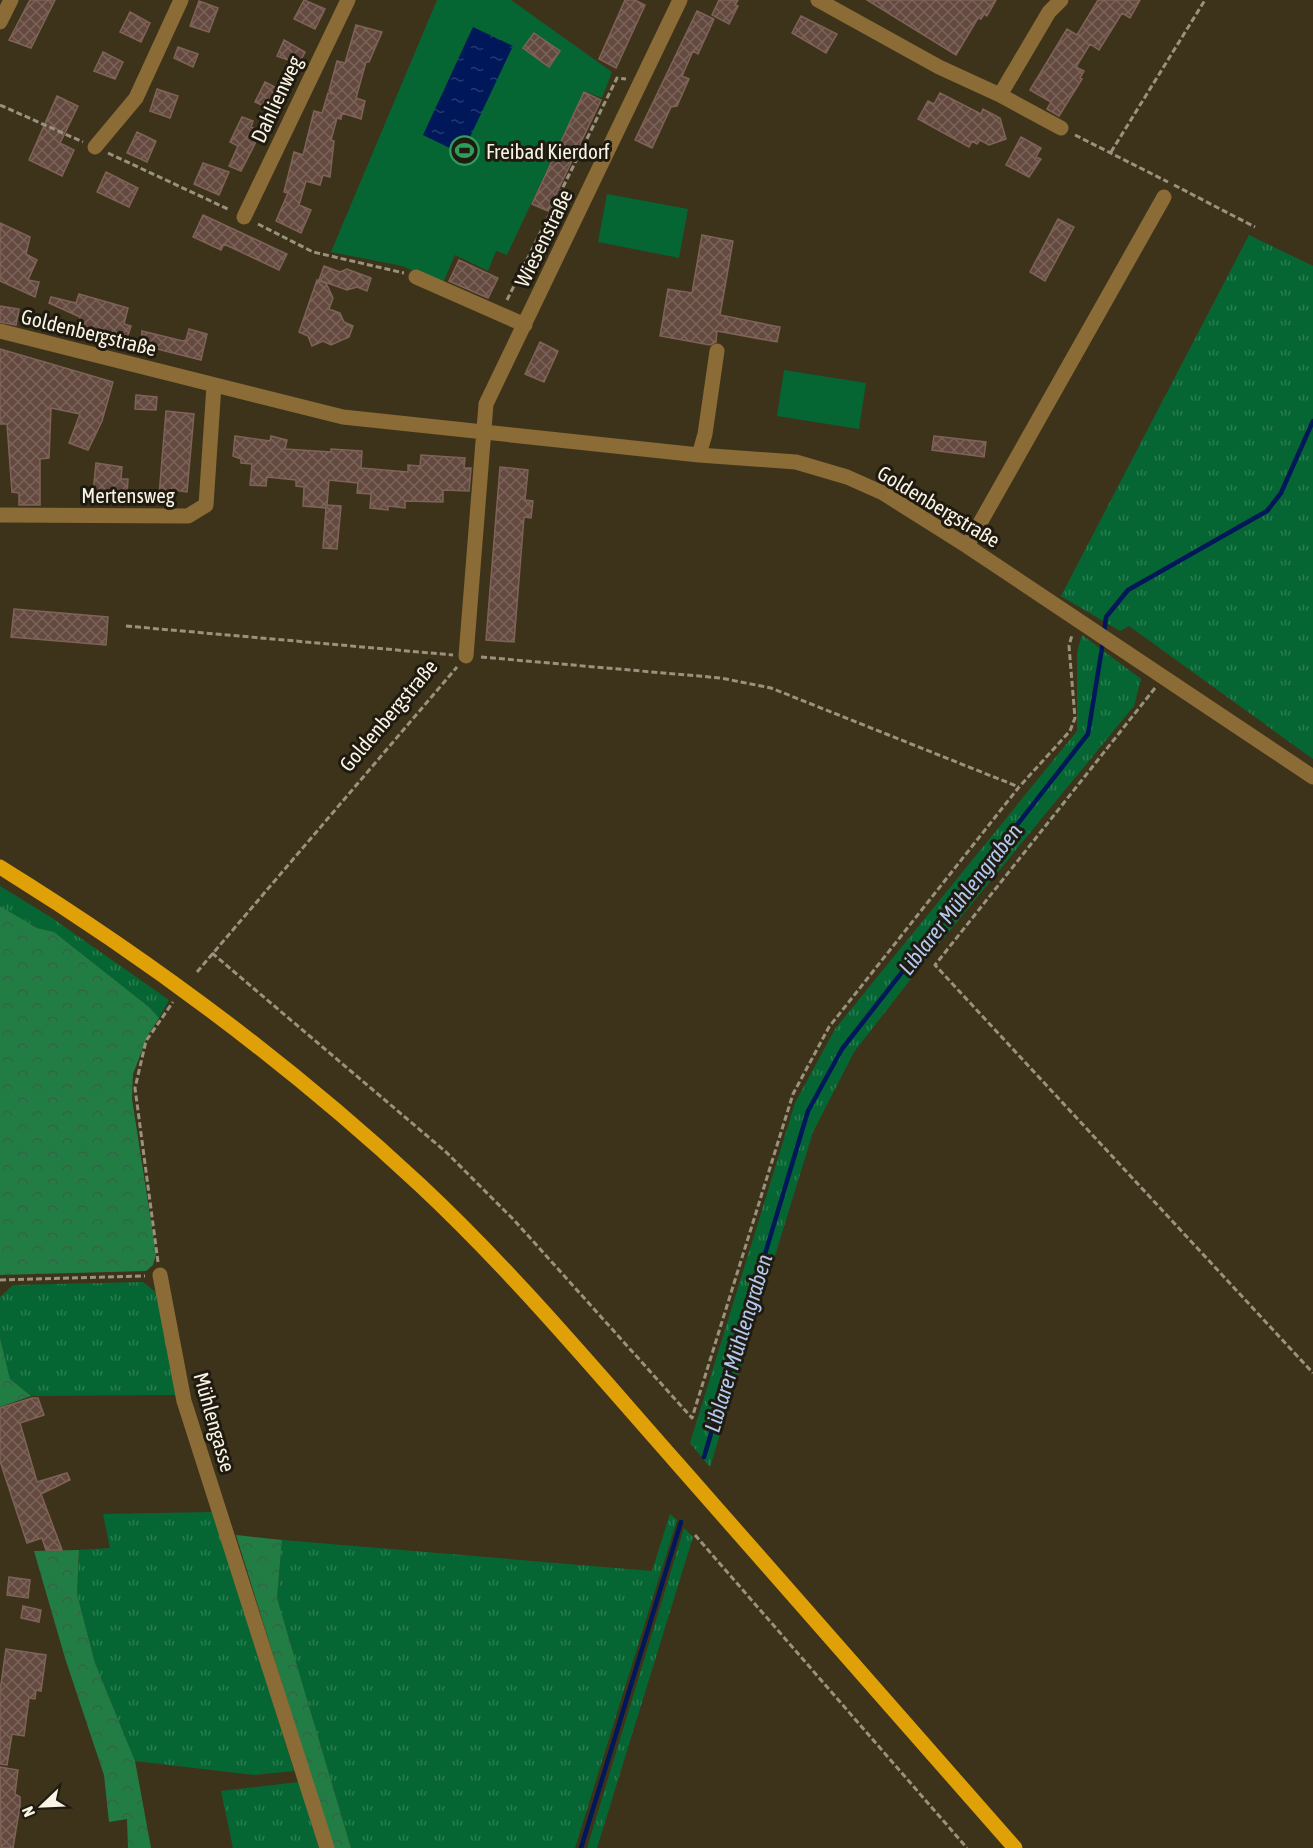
<svg xmlns="http://www.w3.org/2000/svg" width="1313" height="1848" viewBox="0 0 1313 1848" font-family="'Asap Condensed',sans-serif">
  <defs>
    <pattern id="grass-tufts" width="24" height="20" patternUnits="userSpaceOnUse" patternTransform="scale(1.5)"><rect width="24" height="20" fill="#066633"/><path d="M3 7l-1-3M5 7V3M7 7l1-3M15 17l-1-3M17 17v-4M19 17l1-3" fill="none" stroke="#2b7c50"/></pattern>
    <pattern id="forest-crowns" width="20" height="18" patternUnits="userSpaceOnUse" patternTransform="scale(1.5)"><rect width="20" height="18" fill="#227d45"/><path d="M2 6a3 3 0 1 1 6 0M12 15a3 3 0 1 1 6 0" fill="none" stroke="#366345"/></pattern>
    <pattern id="water-ripples" width="26" height="14" patternUnits="userSpaceOnUse" patternTransform="scale(1.5)"><rect width="26" height="14" fill="#001859"/><path d="M2 4q2-2 4 0t4 0M15 11q2-2 4 0t4 0" fill="none" stroke="#263a71"/></pattern>
    <pattern id="building-cross-hatch" width="8" height="8" patternUnits="userSpaceOnUse" patternTransform="scale(1.5)"><rect width="8" height="8" fill="#64493f"/><path d="M0 0l8 8M0 8l8-8" fill="none" stroke="#7b645b"/></pattern>
  </defs>
  <rect width="100%" height="100%" fill="#3d331b"/>
  <path fill="url(#grass-tufts)" d="M1249,235l64,31v493l-184,-133 -9,5 -59,-35z
    M1082,635l59,44 -7,27 -210,256 -70,90 -41,80 -103,335 -20,-24 105,-340 40,-74 242,-298v-79z
    M0,886l52,32 117,82 -10,18 -10,-11 -95,-75 -17,-4 -37,-22z
    M143,1282l15,12 20,101 -147,1 -21,-17 -10,-41v-41l13,-12z
    M214,1512l80,259 -40,4 -119,-14 -40,-98 -18,-69 2,-44 31,-2 -7,-34z
    M670,1514l7,6 -102,328h-224l-74,-250 5,-58 370,31z
    M684,1528l9,9 -96,311h-10z
    M299,1782l20,66h-86l-12,-57z"/>
  <path fill="url(#forest-crowns)" d="M0,906l37,22 17,4 95,75 10,11 -11,17 -15,39 -1,25 24,155 -3,11 -7,6 -146,4z
    M0,1338l10,41 21,17 -31,11z
    M236,1535l46,5 -5,58 74,250h-18z
    M79,1550l-2,44 18,69 40,98 16,87h-23l-1,-29 -18,3 -5,-47 -39,-117 -31,-107z"/>
  <path fill="#066633" d="M437,0h74l101,72 -10,26 -18,-7 -77,164 -11,-4 -8,20 -33,-16 -12,28 -41,-17 -71,-14z
    M607,194l81,15 -9,49 -81,-16z
    M784,370l82,13 -7,46 -82,-13z"/>
  <path fill="url(#water-ripples)" d="M473,27l40,19 -51,108 -39,-19z"/>
  <g fill="none" stroke-linecap="round" stroke-linejoin="round">
    <path stroke="#001859" stroke-width="4.5" d="M1104,634l2,-17 22,-27 139,-79 14,-18 32,-72
      M704,1457l104,-346 34,-62 246,-315 15,-92
      M581,1848l100,-326"/>
  </g>
  <path fill="url(#building-cross-hatch)" stroke="#7f6358" stroke-width="1.5" d="M30,0h25l-24,48 -22,-8z
    M304,0l21,9 -10,20 -21,-10z
    M625,0h10l10,5 -29,63 -17,-9z
    M719,0h19l-3,5 3,1 -9,18 -17,-9z
    M867,0h129l-9,16 -3,-2 -3,5 -3,-1 -22,37z
    M1098,0h42l-10,18 -8,-5 -23,37 -9,-6 -14,23 8,4 -4,7 2,1 -23,37 -12,-7 4,-7 -21,-12 37,-61 10,6z
    M199,1l19,7 -9,24 -19,-6z
    M697,11l17,8 -16,35 -5,-3 -11,25 7,3 -12,27 -6,1 -19,41 -17,-8z
    M130,12l20,11 -9,19 -21,-10z
    M801,16l36,18 -11,19 -34,-20z
    M356,25l26,7 -13,30h-3l-10,36 9,3 -4,18 -19,-6 -1,6 -4,-1 -6,22 3,1 -4,36 -7,-2 -3,10 -14,-4 -7,24 12,5 -10,23 -25,-12 12,-28 -4,-1 10,-40 9,3 11,-44 8,2 6,-20 6,1 -5,-3 8,-30 8,2z
    M534,33l26,18 -11,16 -26,-19z
    M284,40l21,12 -6,12 -22,-8z
    M178,47l20,7 -5,13 -19,-9z
    M103,52l20,10 -8,17 -21,-8z
    M265,82l20,10 -9,20 -21,-10z
    M157,89l21,7 -8,22 -20,-7z
    M584,92l17,8 -53,111 -16,-7z
    M940,93l41,21 2,-5 17,9 6,21 -17,6 -9,-5 -3,4 -5,-3 -3,6 -51,-28 10,-18 6,3z
    M57,96l21,10 -18,37 14,7 -12,26 -33,-16z
    M242,117l11,4 -2,6 10,5 -20,39 -12,-5 9,-20 -8,-4z
    M137,132l19,9 -9,21 -20,-9z
    M1021,137l20,11 -5,9 5,2 -12,18 -23,-12z
    M203,163l26,9 -10,23 -25,-11z
    M106,172l32,16 -9,19 -32,-15z
    M203,215l84,39 -8,16 -55,-26 -3,6 -28,-13z
    M1058,219l16,8 -29,54 -15,-9z
    M0,223l30,14 -4,17 11,6 -9,20 11,2 -4,15 -35,-16z
    M702,235l31,6 -13,74 60,12 -3,15 -60,-11 -1,11 -6,3 -50,-9 8,-47 24,4z
    M459,260l39,18 -10,20 -39,-17z
    M324,266l16,6 7,-3 24,9 -4,13 -10,-4 -10,3 -28,-10z
    M317,280l9,3 7,15 -4,11 11,4 4,9 9,4 -4,11 -18,8 -8,-4 -11,5 -4,-10 -9,-4z
    M79,294l49,14 -4,16 7,2 -5,15 -50,-12 4,-12 -31,-14 2,-6 25,6z
    M0,306l19,3 -3,16 -16,-3z
    M189,329l18,5 -6,26 -60,-15 1,-14 41,10 3,-1z
    M540,342l18,9 -14,31 -19,-8z
    M0,349l113,33 -11,39 -14,29 -19,-7 11,-29 -29,-6 -2,50 -9,1v46h-21v-12l-7,-1 -5,-68h-7z
    M136,395l21,2 -1,13 -21,-1z
    M166,411l28,3 -7,78 -13,-2 -1,8 -14,-2z
    M235,436l35,5 1,-5 16,4 -2,9 46,3v-3l31,2 -1,17 47,4v-7l12,1 1,-11 44,3 -1,10h7l-2,23 -26,-1v12l-38,-1v7l-17,-2v4l-18,-2 1,-14 -14,-1 1,-10 -29,-3 -2,25 14,1 -4,43 -14,-1 3,-40 -23,-2 1,-19 -8,-1v-6l-29,-3 -1,9 -16,-1 2,-21 -11,-1v-4l-8,-3z
    M934,436l52,6 -2,15 -52,-7z
    M96,463l26,4 -1,12h7l-1,15 -34,-1z
    M500,467l28,3 -3,30 8,1 -2,17 -7,-1 -10,125 -28,-2z
    M14,609l94,8 -2,28 -95,-8z
    M32,1398h6l6,17 -24,8 17,59 30,-9 3,7 -29,14 21,56h-16l-4,-12 -15,5 -27,-82v-53z
    M9,1577l21,3 -2,18 -21,-3z
    M23,1606l18,4 -2,12 -18,-4z
    M6,1649l40,6 -5,36 -5,-1 -1,9 -6,-1 -5,38 -12,-2 -5,31 -7,-1v-73z
    M0,1767l18,3 -3,24 5,3v9l-7,42h-12z"/>
  <g fill="none" stroke-linecap="round" stroke-linejoin="round">
    <path stroke="#9a927e" stroke-width="3" stroke-dasharray="6 3" stroke-linecap="butt" d="M0,105l83,37
      M1075,135l93,47
      M1111,152l94,-152
      M108,153l122,57
      M1174,185l81,42
      M258,224l55,28 91,21
      M507,300l110,-222 9,1
      M126,626l327,29
      M481,657l240,21 50,10 248,99
      M1155,688l-220,277 378,408
      M212,953l234,199 68,68 178,198 101,-324 36,-67 190,-240 51,-56 5,-13 -6,-72 3,-11
      M197,972l260,-305
      M158,1262l-23,-174 11,-47 27,-39
      M0,1280l145,-4
      M695,1535l272,313"/>
    <path stroke="#8b6b36" stroke-width="15" d="M818,0l121,67 61,28 49,-83 12,-12
      M0,22l11,-22
      M1000,95l61,33
      M95,147l41,-49 45,-98
      M244,217l104,-217
      M416,277l109,48
      M0,331l343,86 356,38 97,7 51,15 36,16 84,53 346,231
      M699,455l6,-21 12,-83
      M0,515l188,1 18,-11 8,-120
      M967,546l197,-349
      M466,656l20,-252 194,-404
      M160,1275l24,126 143,447"/>
    <path stroke="#e0a007" stroke-width="15" d="M0,867c150,93 290,197 420,318 92,86 173,183 256,277 113,129 226,257 339,386"/>
  </g>
  <defs>
    <symbol id="stadium-ring" viewBox="-11 -11 22 22"><circle r="9.5" fill="#201b11" stroke="#2e9e5b" stroke-width="1.5"/><path d="M0-5a6.5 5 0 1 0 0 10a6.5 5 0 1 0 0-10ZM-3.5-1.8h7v3.6h-7Z" fill="#2e9e5b"/></symbol>
  </defs>
  <g fill-rule="evenodd">
    <use href="#stadium-ring" x="448" y="134" width="33" height="33"/>
  </g>
  <g text-anchor="middle" dominant-baseline="central" stroke-width="6" stroke-linejoin="round" paint-order="stroke">
    <g font-size="21" fill="#faf4e5" stroke="#201b11">
      <text transform="translate(276 99) rotate(-65)">Dahlienweg</text>
      <text transform="translate(543 238) rotate(-64)">Wiesenstraße</text>
      <text transform="translate(89 332) rotate(14)">Goldenbergstraße</text>
      <text x="128" y="495">Mertensweg</text>
      <text transform="translate(939 506) rotate(31)">Goldenbergstraße</text>
      <text transform="translate(388 715) rotate(-50)">Goldenbergstraße</text>
      <text transform="translate(215 1422) rotate(74)">Mühlengasse</text>
    </g>
    <g font-size="21" fill="#faf4e5" stroke="#201b11" text-anchor="start">
      <text x="486" y="151">Freibad Kierdorf</text>
    </g>
    <g font-size="22" font-style="italic" fill="#b2c9f0" stroke="#201b11">
      <text transform="translate(960 899) rotate(-52)">Liblarer Mühlengraben</text>
      <text transform="translate(738 1343) rotate(-73)">Liblarer Mühlengraben</text>
    </g>
  </g>
  <g transform="translate(42 1806) rotate(247)" stroke="#201b11" stroke-width="4.5" paint-order="stroke">
  <path d="M0-4.5L10 22L0 15L-10 22Z" fill="#faf4e5"/>
  <text y="-9" font-size="16" font-weight="bold" text-anchor="middle" fill="#faf4e5">N</text>
  </g>
</svg>
